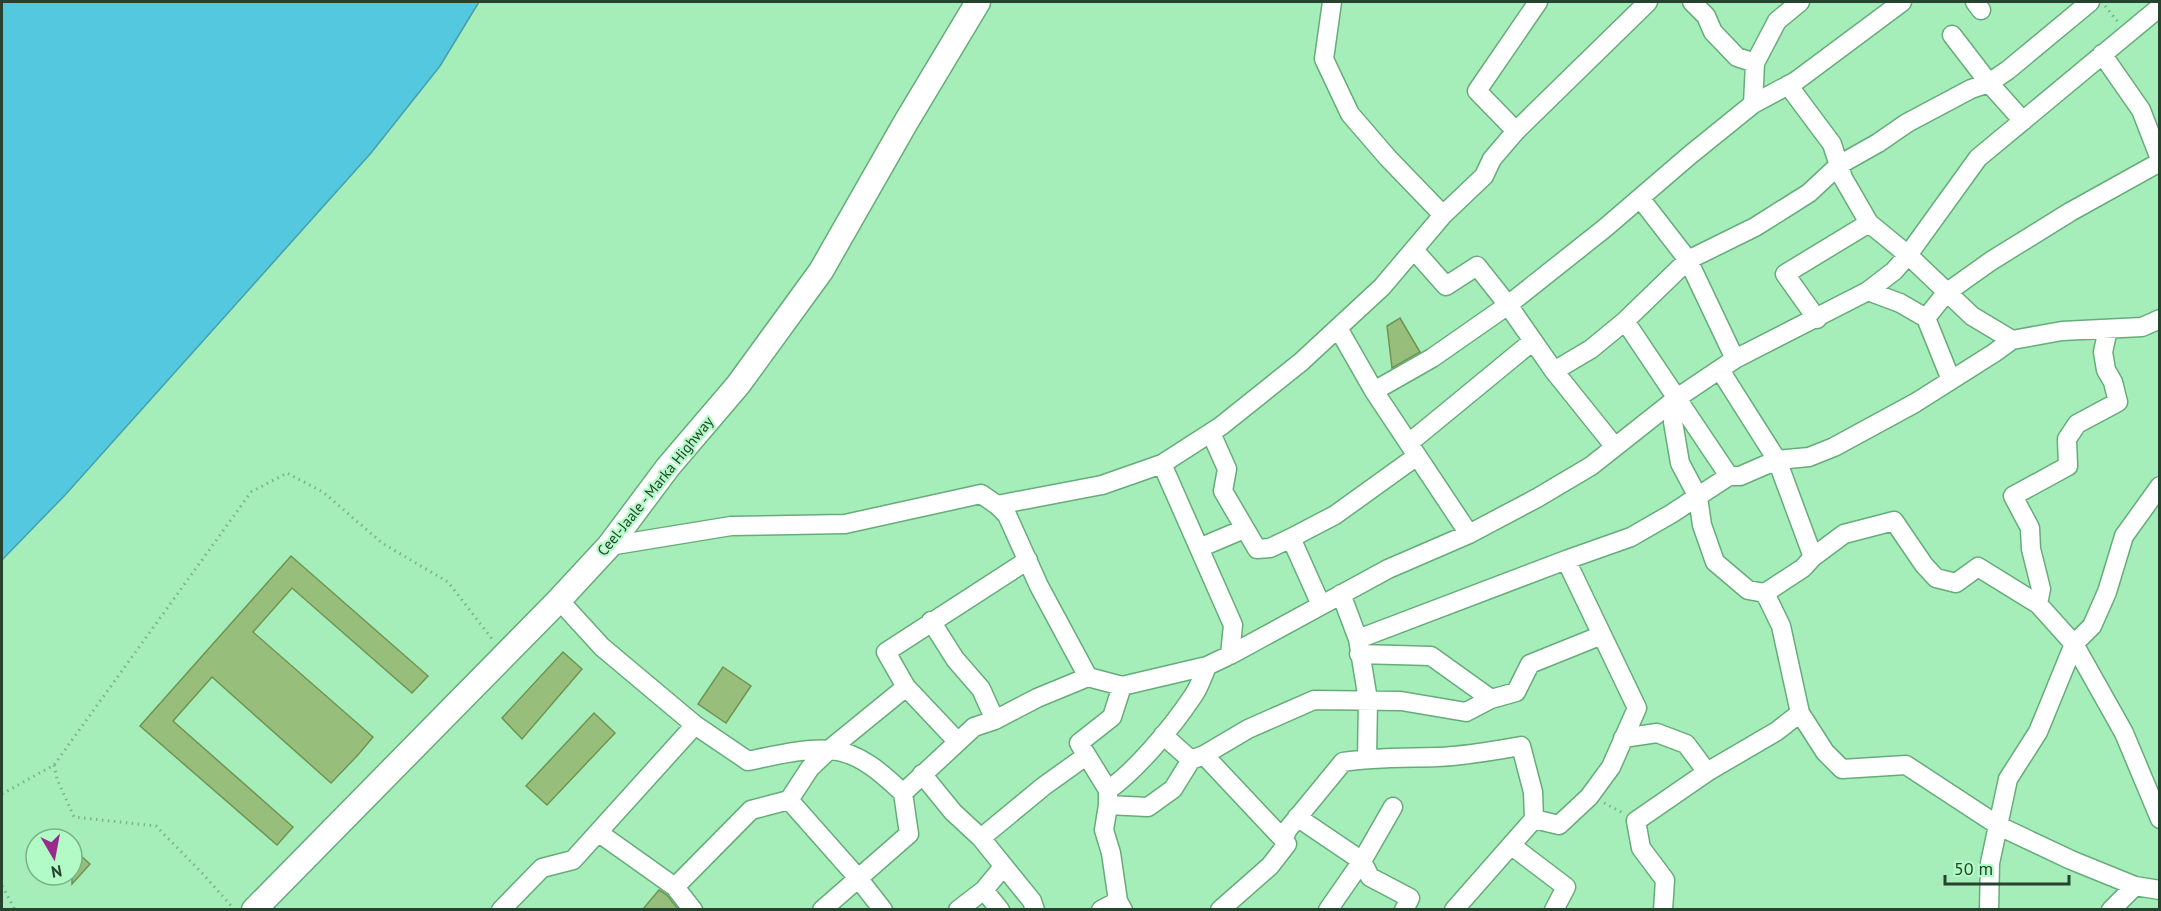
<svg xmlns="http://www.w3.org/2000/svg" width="2161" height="911" viewBox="0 0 2161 911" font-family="'PT Sans',sans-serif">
  <rect width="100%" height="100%" fill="#a6eeb9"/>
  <path fill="#53c8df" stroke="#45a0aa" stroke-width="1.5" d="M2,2h477l-39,64 -69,87 -305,341 -64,66z"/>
  <path fill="#97be7a" stroke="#6f9452" stroke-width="1.5" d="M1400,318l20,34 -28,16 -5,-42z
    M291,556l137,120 -16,17 -120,-105 -39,44 120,105 -16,19 -26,27 -119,-106 -39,44 120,106 -16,18 -137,-119z
    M563,652l19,17 -60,70 -20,-21z
    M723,667l28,19 -25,37 -28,-19z
    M594,713l21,20 -68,72 -21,-19z
    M80,855l10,9 -18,20v-19z
    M659,890l8,5 11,14h-35z"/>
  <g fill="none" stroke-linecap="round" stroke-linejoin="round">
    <defs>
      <path id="minor" d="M1332,2l-8,57 26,55 38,44 55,57
        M1692,2l14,14 7,16 24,25 18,6
        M1975,2l6,8
        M1952,35l37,48 34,38
        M2102,54l39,56 19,49
        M1788,85l44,59 11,34 26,45
        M1753,104l2,-41 22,-42 23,-19
        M1516,131l-39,-40 61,-89
        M1640,198l48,62 47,99
        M1414,250l32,36 31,-20 31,39 46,66 61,76
        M1868,291l32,12 26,15 25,62
        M1926,318l20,-25 45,-32 79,-49 90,-50
        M1817,319l-32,-45 84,-51 39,32 64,61 40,24
        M1625,321l104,155
        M1338,328l36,63 95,143
        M2108,329l-5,23 3,18 7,12 5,20 -41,22 -10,15 1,27 -55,30 17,32 1,21 10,40 -3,15 36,40 50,89 36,86
        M1720,370l57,90 36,97
        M1554,371l37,-22 34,-28 63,-61 67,-33 54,-34 30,-28 39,-22 29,-20 64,-34 18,-6 19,-13 82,-68
        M1374,391l58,-33 76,-53 97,-77 85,-73 63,-51 43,-23 106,-79
        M1677,398l-4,24 7,41 18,34 4,28 13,37 33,28 17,3 16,33 19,87 25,39 17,17 64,-4 93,61 72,34 64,26 25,4
        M1211,433l16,36 -4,22 34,58 13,-1 21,-10 30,67
        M1409,443l124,-102
        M1162,464l71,161 -3,30
        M997,505l10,10 32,71 49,91
        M1291,538l44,-23 82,-59
        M609,546l122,-20 114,-2 136,-30 16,11 105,-20 60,-21 59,-38 80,-64 81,-75 61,-72 41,-39 8,-17 24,-28 132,-129
        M1199,548l45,-19
        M1765,593l38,-25 10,-11 31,-23 50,-13 30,44 12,13 20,5 22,-16 60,37
        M1341,594l17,45 10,61 -1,59
        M559,600l43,47 93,78 53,36c24,-5 60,-14 84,-11 28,3 51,24 71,43
        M931,621l24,38 26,30 14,31
        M1358,639l208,-79 65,-23 40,-23 58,-38h11l37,-16 32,-3 25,-10 81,-44 79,-50 18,-13 50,-9 80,-4 18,-8
        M1359,654l72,2 60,43
        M1163,735l28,25
        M1623,738l34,-5 29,11 21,28
        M957,741l-51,-54 -20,-35 142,-92
        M1204,755l79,84
        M922,774l31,38 28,26 51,63 3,9
        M1108,790l-29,-47 33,-26 10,-31
        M789,800l69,78 25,32
        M1108,805l40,2 25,-18 18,-29 13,-5 44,-26 66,-29 87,1 65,11 25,-13 25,-7 14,-28 72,-29
        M1297,817l65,44 8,16 40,21 -6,12
        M599,833l76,54 76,-77 38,-10 21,-32 20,-19 76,-62
        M981,838l63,-52 42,-30
        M1512,846l54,41 -12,23
        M675,887l18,23
        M984,890l16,20
        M501,910l41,-42 31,-8 122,-135
        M822,910l87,-76 -6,-41 71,-66 21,-7 42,-22 51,-21 34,9 85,-20 23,-11 158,-86 81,-35 68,-36 54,-32 86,-68 58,-39 133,-68 26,-20 14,-16 70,-97 182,-151
        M958,910l26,-20 19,-23
        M1101,910l17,-9
        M1123,910l-5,-9 -7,-48 -7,-23 4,-25v-15c29,-20 65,-64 85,-94 6,-8 10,-20 14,-30
        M1220,910l50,-44 17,-22 -4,-5 5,-10 55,-67c31,-5 62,-4 94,-5 28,-1 56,-6 84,-11l12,46 1,27
        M1328,910l34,-49 31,-54
        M1454,910l80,-91 25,6 30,-28 22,-30 26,-59 -71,-148
        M1663,910l2,-30 -24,-32 -5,-27 71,-49 70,-41 23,-18
        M1989,910l1,-47 18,-84 30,-47 36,-88 18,-18 15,-34 17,-56 36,-50
        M2111,910l24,-24"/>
      <path id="tertiary" d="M254,910l305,-310 50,-54 59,-79 70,-82 83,-114 85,-149 72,-120"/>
    </defs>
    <use href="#minor" stroke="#65ac7a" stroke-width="21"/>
    <use href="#tertiary" stroke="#65ac7a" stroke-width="27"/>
    <path stroke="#7ab389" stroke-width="3" stroke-dasharray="1.5 4.5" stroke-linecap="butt" d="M2105,6l13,16
      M54,765l3,14 17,38 82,9 46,47 33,37
      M2,794l52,-29 197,-273 36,-19 36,19 59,51 66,39 45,58
      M1604,803l19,10
      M2,886l13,24"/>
    <use href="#minor" stroke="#fff" stroke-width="18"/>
    <use href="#tertiary" stroke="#fff" stroke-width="24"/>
  </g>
  <g text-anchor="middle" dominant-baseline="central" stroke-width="4.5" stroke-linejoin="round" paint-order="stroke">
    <g font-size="15" fill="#25432e" stroke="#b3fbc6">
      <text transform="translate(655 486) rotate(-51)">Ceel-Jaale - Marka Highway</text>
    </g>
  </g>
  <rect width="2161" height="911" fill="none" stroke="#25432e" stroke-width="6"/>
  <g transform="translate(54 857) rotate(170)"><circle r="28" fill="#b3fbc6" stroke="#7ab189" stroke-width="1.5"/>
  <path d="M0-4.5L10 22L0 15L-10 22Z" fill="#982c8d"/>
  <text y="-9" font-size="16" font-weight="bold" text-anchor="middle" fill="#25432e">N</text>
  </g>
  <path d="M1945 875v9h124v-9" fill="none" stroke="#25432e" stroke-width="3"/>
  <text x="1954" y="875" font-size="18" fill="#25432e" stroke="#b3fbc6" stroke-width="4.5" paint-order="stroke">50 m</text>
</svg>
